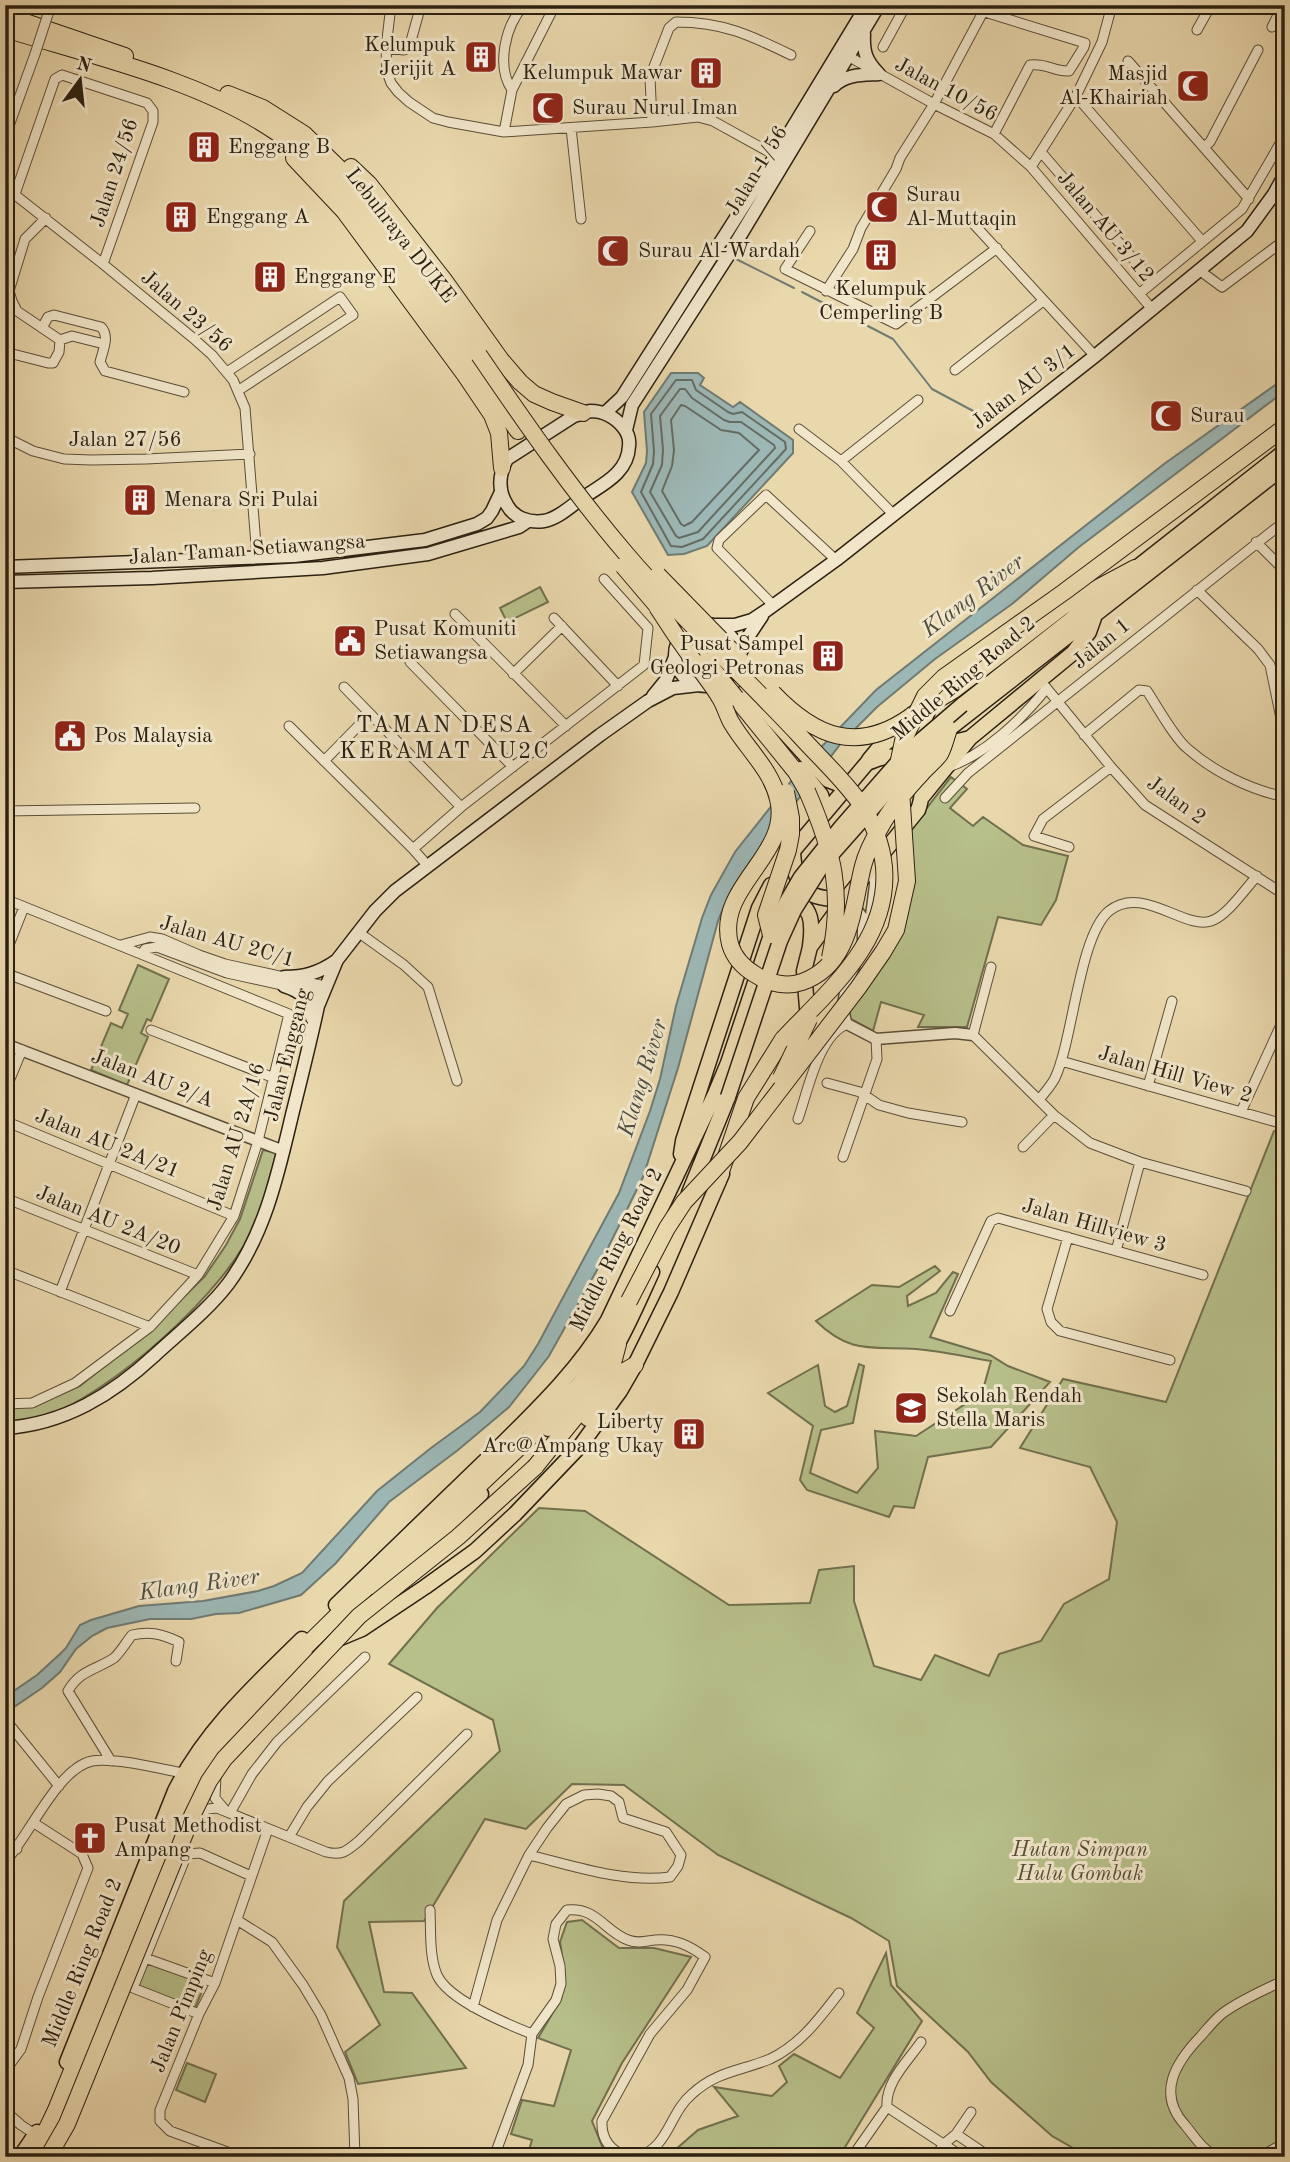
<svg xmlns="http://www.w3.org/2000/svg" width="1290" height="2162" viewBox="0 0 1290 2162" font-family="'Old Standard TT',serif">
  <rect width="100%" height="100%" fill="#ead8ad"/>
  <filter id="stains"><feTurbulence type="fractalNoise" baseFrequency=".00286" numOctaves="4"/><feColorMatrix values="0 0 0 0 .2 0 0 0 0 .09 0 0 0 0 .02 0 0 0 .5 -.17"/></filter>
  <radialGradient id="worn" r=".72"><stop offset=".6" stop-color="#630" stop-opacity="0"/><stop offset="1" stop-color="#630" stop-opacity=".3"/></radialGradient>
  <path fill="#b7bf8a" stroke="#71704e" stroke-width="2" d="M540,587l8,15 -41,20 -7,-14z
    M951,777l16,12 -17,19 23,18 10,-9 40,28 45,11 -12,44 -15,25 -43,-8 -31,110h-49l6,-12 -43,-13 -8,29 -24,-13v-13l53,-83 7,-91z
    M138,965l31,14 -18,42 -4,-2 -6,14 7,4 -21,48 -36,-15 20,-47 11,5 6,-14 -9,-4z
    M1285,1126v1031h-196l-37,-21 -61,-54 -23,-30 -71,-66 -8,-45 -38,-23 -133,-63 -94,-70 -52,-1 -46,45 -41,-10 -61,102 -55,1 15,70 28,1 54,75 -108,16 -13,-32 35,-27 -43,-78 7,-46 156,-150 -7,-31 -104,-56 48,-56 102,-100 46,3 144,94 81,-2 9,-33 35,-4v35l20,65 47,14 14,-25 54,21 10,-22 42,-13 23,-37 45,-25 8,-57 -27,-55 -70,-19 43,-69 103,23 108,-271 7,1z
    M263,1150l14,3c-8,24 -13,50 -23,73 -27,65 -144,169 -212,192 -11,4 -25,4 -37,6v-15l29,-3 46,-20 71,-57 54,-53 21,-31 14,-26z
    M935,1266l5,5 -33,25 1,10 28,-13 17,-21 5,2 -28,63 60,18 18,11 42,16 -59,65 -63,10 -14,51 -20,-2 -5,11 -82,-27 -7,-10 13,-54 -45,-33 50,-28 7,41 10,6 12,-6 12,-42 5,2 -11,57 -32,7 -11,43 47,20 21,-25 -3,-37 41,5 66,-43 9,-32c-25,-4 -50,-10 -75,-12 -44,-3 -65,6 -100,-28l56,-36 27,2z
    M582,1920l37,28h35l37,9 -69,106 -30,58 10,25 14,11h-89l5,-17 -21,-6 11,-34 32,6 17,-56 -33,-12 23,-39 4,-24 -5,-33 7,-20z
    M886,1953l5,32 31,36 -83,136h-172l31,-27 40,-14 -24,-29 58,9 15,-14 -8,-16 15,-12 46,24 34,-50 -17,-15z
    M146,1961l59,23 -10,24 -58,-23z
    M187,2063l29,11 -11,28 -29,-12z"/>
  <path fill="#9db7b5" stroke="#6f7b73" stroke-width="2" d="M671,373h27l6,5 -4,7 33,22 7,-5 53,38v13l-86,93 -23,8 -16,1 -36,-63 14,-29 1,-12 -3,-39z
    M1285,378v13l-206,156 -67,57 -77,55 -58,48 -35,35 -92,120 -26,44 -6,15 -40,147 -35,109 -46,93 -48,86 -40,51 -51,43 -69,52 -53,61 -35,32 -62,18 -23,1 -25,5h-41l-43,9 -15,8 -16,13 -16,23 -18,16 -37,25v-16l32,-22 23,-21 6,-6 14,-23 11,-5 48,-14 64,-5 55,-10 16,-5 28,-13 75,-82 54,-43 49,-36 44,-46 14,-22 81,-151 31,-82 10,-32 16,-73 26,-88 9,-23 24,-43 69,-87 72,-75 288,-226z"/>
  <g fill="none" stroke-linecap="round" stroke-linejoin="round">
    <path stroke="#646c63" stroke-width="2" d="M676,380h16l4,10 32,22 5,2 9,-2 43,30 1,7 -83,90 -21,8 -11,-1 -30,-54 12,-28 1,-13 -3,-37z
      M680,389h5l7,9 32,22 6,2h11l33,23 1,3 -77,84 -19,6 -3,-2 -26,-44 12,-27 1,-15 -3,-34z
      M681,405l4,1 36,24 18,3 20,17 -67,72 -8,4 -3,-2 -19,-33 10,-25 2,-16 -3,-30z"/>
    <path stroke="#6f7b73" stroke-width="2" d="M732,257l62,31
      M802,292l91,47 39,50 60,32"/>
    <defs>
      <path id="minor" d="M391,5l-5,43 1,24 4,11 7,9 11,10 24,16 15,4 56,10 148,-10 46,-5 15,4 67,37
        M962,5l123,38 -1,4 -15,24c-15,1 -21,-8 -39,-6l-36,69
        M1272,27l11,-22
        M1197,30l14,-25
        M883,47l23,-42
        M386,48l18,2 5,-2 12,-43
        M846,55l88,49 60,30 37,33 121,142
        M1128,61l121,138
        M512,90c-16,-24 -7,-64 12,-85
        M1076,96l126,145
        M652,122l-2,-45 19,-49 7,-6c47,0 74,13 115,33
        M571,128l10,91
        M504,132l8,-42 43,-85
        M5,137l30,-83
        M1204,147l6,-5 48,-92
        M1041,152l106,123
        M1031,167l45,-71 26,-54 10,-37
        M5,187l98,77 90,74 19,17 21,25 12,28 12,149
        M15,194l40,-115 7,-4 85,28 6,8v11l-50,142
        M970,220l125,136
        M810,231l-25,38 111,55 101,-76
        M1199,270l23,17 56,-42 7,-3
        M826,291l27,-42 8,-21 35,-59 4,-11 34,-54 49,-92
        M1139,294l103,-85 43,-74
        M42,328l6,-11 6,-2 47,12c9,9 2,23 -1,35l5,9 79,21
        M60,340l12,-4 32,8
        M5,352l43,11h5l6,-11 1,-12 -43,-29 -5,-10 -3,-10 16,-52 21,-21
        M955,370l88,-69
        M227,372l113,-75 13,18 -114,75
        M799,429l42,32 52,53
        M5,437l28,14 31,8 27,1 55,-1 104,-5
        M841,461l77,-61
        M1256,542l29,29
        M1197,590l61,59 12,16 15,73
        M773,605l-56,-57 2,-8 47,-45 70,65
        M455,614l111,112
        M554,618l64,68
        M410,662l103,105
        M513,674l49,-48
        M1040,680l71,87 34,38 140,90
        M344,687l117,120
        M289,726l124,123 15,17
        M1084,735l55,-45 8,1c10,15 28,48 41,58 26,23 63,41 97,48
        M324,761l46,-47
        M946,768c39,-13 75,-48 100,-79
        M945,798l23,-25 317,-252
        M5,811l190,-3
        M1069,847l-35,-11 9,-17 68,-52
        M413,849l48,-42 183,-142 4,-37 -44,-49
        M5,899l284,115 -31,127 -24,75 -36,59 -48,52 -75,56 -43,20 -27,1
        M358,932l46,33 24,22 29,94
        M121,945l29,-8 12,2 37,16 26,9 100,22
        M142,954l3,-5 12,-2 70,26 95,21
        M5,955l19,-48
        M991,967l-18,68 81,80 36,28 50,19 106,29
        M5,973l101,38
        M151,1030l123,48
        M1061,1061l219,62
        M827,1083l33,9 19,13 29,8 54,9
        M1148,1086l24,-85
        M5,1091l17,-41
        M1039,1100c5,-7 12,-14 16,-22 18,-38 24,-142 54,-167 33,-27 75,19 102,10 16,-5 34,-32 46,-45
        M1241,1112l44,-96
        M798,1119c10,-28 20,-83 49,-95
        M5,1121l229,95
        M1023,1147l31,-32
        M843,1157l34,-98 -1,-20
        M5,1198l193,77
        M1068,1237l-21,72 4,13 9,9 110,29
        M1116,1251l24,-89
        M5,1270l145,57
        M60,1292l76,-198
        M950,1311l41,-90 7,-3 205,57
        M8,1723l51,63
        M111,1761l-43,-70c12,-21 28,-21 46,-33 7,-6 12,-16 18,-23 18,-4 30,-1 47,7l-3,19
        M216,1775l-1,23 10,12
        M230,1813l22,-39 25,-32 88,-85
        M196,1815l12,-6 9,-1 109,44c16,4 21,-1 33,-11l108,-107
        M289,1837l18,-30 21,-26 89,-84
        M5,1841l12,8
        M5,1862c24,-26 53,-94 87,-101 22,-4 68,8 92,12
        M430,1910c1,20 -1,46 7,65 11,25 70,49 95,59
        M237,1920l35,22 31,43 18,30 28,63 4,21 2,58
        M145,1958l70,25
        M473,2007l24,-87 32,-65 18,-27 19,-24 18,-9 14,-1 13,2 8,6 4,16 43,14 15,23 -3,11 -8,11c-47,6 -96,-11 -141,-22
        M199,2014l-66,-26 54,-134 13,-1 51,23
        M5,2071l16,-22 17,-52 50,-129 -6,-14 -48,-31
        M887,2107l76,50
        M887,2107c-2,-25 21,-46 34,-65
        M5,2111l16,14 15,10
        M956,2134l34,23
        M241,2157l-71,-26 -10,-10v-11l39,-96 16,-31 53,-154
        M494,2157l34,-92 4,-31 24,-34 5,-16 -1,-18 -7,-27 3,-15 11,-14c30,-3 37,21 61,30 10,4 17,1 27,0 20,-2 35,6 50,17l-18,33 -37,44 -48,87c-1,18 8,30 26,36
        M637,2157c32,-9 32,-44 55,-63 25,-23 49,-23 78,-35 30,-14 49,-40 69,-66
        M852,2157l35,-50
        M935,2157l9,-13 12,-10 15,-22
        M1220,2157c-15,-3 -25,-20 -35,-32 -29,-32 -9,-63 16,-89 7,-8 14,-17 22,-23 19,-14 41,-23 62,-33
        M1259,2157l26,-14"/>
      <path id="tertiary" d="M853,905l10,13v27
        M871,916l4,-31 -1,-20
        M854,967c-8,19 -15,37 -7,57l29,15 79,-6 18,2
        M5,1044l279,107"/>
      <path id="secondary" d="M864,34c-1,18 2,27 15,40
        M834,86c12,-12 29,-11 45,-12
        M590,411c14,0 24,5 33,16 5,6 7,11 6,19 -1,28 -28,39 -48,53 -11,8 -24,20 -37,22 -15,2 -30,-3 -37,-16 -10,-16 -8,-31 0,-46l67,-43z
        M605,413l17,-16 154,-242 91,-150
        M626,430l6,-25 96,-149 151,-251
        M5,567l289,-11 131,-16 52,-16 10,-6 5,-7 9,-19
        M5,582l147,-4 171,-10 105,-14 91,-27 9,-6
        M675 655a31 31 0 1 1 62 0a31 31 0 1 1-62 0Z
        M716,625h19l17,-5 15,-10 69,-50 259,-204 152,-125 27,-37 11,-20
        M738,658l10,-21 14,-21
        M653,696l13,-16 9,-23
        M284,977c20,0 35,-4 52,-16
        M284,986c17,5 27,14 28,32
        M5,1428c60,-4 108,-34 150,-73 25,-23 53,-45 73,-71 37,-50 50,-110 64,-169 9,-36 18,-72 26,-109l19,-46 38,-49 20,-20 205,-156 48,-34 25,-13 26,-3"/>
      <path id="trunk" d="M746,690l82,90 13,5h7
        M962,705l323,-254
        M928,711c-2,5 -5,11 -5,17 -4,24 35,13 47,10
        M949,729l336,-263
        M869,760l9,-11 34,-26
        M800,769l21,26 5,17
        M923,796l47,-58 103,-85 16,-21 5,-14
        M788,898c25,6 25,26 22,48
        M808,1020l-4,-49 6,-24 35,-47 73,-90c8,-22 4,-48 -24,-53 -9,-2 -18,3 -27,6l-74,88c2,41 12,47 52,49
        M681,1154l2,-13 76,-233 12,-23
        M689,1193l39,-96
        M548,1429c26,-26 50,-52 69,-84 13,-23 24,-49 35,-73
        M379,1592l102,-98
        M336,1605c50,-48 100,-97 150,-145 44,-44 90,-86 122,-140l107,-226 13,-31 43,-128
        M338,1639l24,-10 63,-42 50,-36 40,-37 66,-69 39,-54 15,-26 36,-73 51,-118
        M195,1791l36,-57 78,-75
        M136,1933l50,-124
        M67,2062l108,-271c30,-60 79,-105 127,-152
        M20,2157l17,-25"/>
      <path id="motorway" d="M5,15l120,41
        M5,29c88,27 195,51 271,103 54,36 90,89 128,140 39,53 77,106 114,159
        M228,94l35,14 41,26 48,47 127,174
        M294,158l50,53 121,164 27,40 7,18 3,35
        M351,167l18,17 75,96 57,80 19,22 14,12 18,8 31,11
        M736,698l60,74 11,19
        M912,715l42,-25 108,-83 73,-39
        M717,1183l29,-85 37,-59
        M588,1418l35,-46 12,-7
        M535,1467l55,-68 22,-32 6,-23
        M30,2157l15,-24 11,-23 77,-190 30,-82 44,-87 27,-33 61,-61 56,-55 117,-106 61,-58 51,-54 27,-38 22,-45"/>
    </defs>
    <use href="#minor" stroke="#5b4e38" stroke-width="11"/>
    <use href="#tertiary" stroke="#5b4e38" stroke-width="13"/>
    <use href="#secondary" stroke="#2b2011" stroke-width="15"/>
    <use href="#trunk" stroke="#2b2011" stroke-width="17"/>
    <use href="#motorway" stroke="#2b2011" stroke-width="18"/>
    <use href="#minor" stroke="#f1e6ca" stroke-width="9"/>
    <use href="#tertiary" stroke="#f1e6ca" stroke-width="10"/>
    <use href="#secondary" stroke="#f1e6ca" stroke-width="12"/>
    <use href="#trunk" stroke="#ead8ad" stroke-width="14"/>
    <use href="#motorway" stroke="#ead8ad" stroke-width="16"/>
    <defs>
      <path id="minor-bridge" d="M35,54l16,-49"/>
      <path id="trunk-bridge" d="M771,935l15,-32 15,-26 40,-50 64,-73 57,-49
        M728,1097l52,-156 14,-31 29,-46 92,-104 34,-31"/>
      <path id="motorway-bridge" d="M479,355c47,69 94,137 149,201 54,63 115,119 172,180 20,22 43,43 60,67 13,18 22,42 24,64 6,74 -55,123 -101,172
        M623,566l40,47
        M658,575l82,84
        M657,607c12,19 25,38 39,57 8,11 17,22 24,34 5,8 7,17 11,24 15,26 40,47 47,77 14,56 -63,87 -48,145 4,14 14,24 26,31 14,9 32,12 46,7 49,-17 50,-73 61,-116 3,-12 10,-26 17,-38 11,-21 26,-38 42,-55 5,-6 13,-12 18,-19 4,-7 6,-17 9,-25
        M706,661l30,37
        M773,693c42,44 84,61 137,24
        M807,791c26,60 37,102 23,167
        M771,935l-5,-20 22,-65 3,-16v-16l-5,-26
        M781,1078l28,-59
        M629,1301l38,-73 17,-26 56,-60 118,-154 25,-36 13,-22 11,-49 -8,-121 4,-19 22,-45 19,-19 120,-85 221,-165
        M48,2157l19,-33 125,-308 17,-35 15,-22 135,-143 99,-79 77,-70"/>
    </defs>
    <use href="#minor-bridge" stroke="#5b4e38" stroke-width="11" stroke-linecap="butt"/>
    <use href="#trunk-bridge" stroke="#2b2011" stroke-width="17" stroke-linecap="butt"/>
    <use href="#motorway-bridge" stroke="#2b2011" stroke-width="18" stroke-linecap="butt"/>
    <use href="#minor-bridge" stroke="#f1e6ca" stroke-width="9"/>
    <use href="#trunk-bridge" stroke="#ead8ad" stroke-width="14"/>
    <use href="#motorway-bridge" stroke="#ead8ad" stroke-width="16"/>
  </g>
  <defs>
    <symbol id="building-square" viewBox="-11 -11 22 22"><rect x="-9" y="-9" width="18" height="18" rx="4" fill="#8f2418" stroke="#f1e6ca"/><path d="M-4-6H4V6H1V3H-1V6H-4ZM-2.5-4.3h1.7v1.8h-1.7ZM.8-4.3h1.7v1.8H.8ZM-2.5-1h1.7V.8h-1.7ZM.8-1h1.7V.8H.8Z" fill="#fff"/></symbol>
    <symbol id="mosque-square" viewBox="-11 -11 22 22"><rect x="-9" y="-9" width="18" height="18" rx="4" fill="#8f2418" stroke="#f1e6ca"/><path d="M3.5-4.9A6 6 0 1 0 3.5 4.9A5 5 0 1 1 3.5-4.9Z" fill="#fff"/></symbol>
    <symbol id="civic-square" viewBox="-11 -11 22 22"><rect x="-9" y="-9" width="18" height="18" rx="4" fill="#8f2418" stroke="#f1e6ca"/><path d="M-.6-6.5H3V-4.5H.6V-3L4-1V1h2V6H-6V1h2V-1L-.6-3ZM-1.2 2.5V6h2.4V2.5Z" fill="#fff"/></symbol>
    <symbol id="school-square" viewBox="-11 -11 22 22"><rect x="-9" y="-9" width="18" height="18" rx="4" fill="#8f2418" stroke="#f1e6ca"/><path d="M0-5L7-2L0 1L-7-2ZM-4 1L0 2.5L4 1V4Q0 6-4 4Z" fill="#fff"/></symbol>
    <symbol id="church-square" viewBox="-11 -11 22 22"><rect x="-9" y="-9" width="18" height="18" rx="4" fill="#8f2418" stroke="#f1e6ca"/><path d="M-1.2-6h2.4v3.5h3.3v2.4h-3.3V6h-2.4V-.1h-3.3v-2.4h3.3Z" fill="#fff"/></symbol>
  </defs>
  <g fill-rule="evenodd">
    <use href="#building-square" x="462" y="38" width="38" height="38"/>
    <use href="#building-square" x="687" y="54" width="38" height="38"/>
    <use href="#mosque-square" x="1174" y="67" width="38" height="38"/>
    <use href="#mosque-square" x="529" y="89" width="38" height="38"/>
    <use href="#building-square" x="185" y="128" width="38" height="38"/>
    <use href="#mosque-square" x="863" y="188" width="38" height="38"/>
    <use href="#building-square" x="162" y="198" width="38" height="38"/>
    <use href="#mosque-square" x="594" y="232" width="38" height="38"/>
    <use href="#building-square" x="862" y="236" width="38" height="38"/>
    <use href="#building-square" x="251" y="258" width="38" height="38"/>
    <use href="#mosque-square" x="1147" y="397" width="38" height="38"/>
    <use href="#building-square" x="121" y="481" width="38" height="38"/>
    <use href="#civic-square" x="331" y="622" width="38" height="38"/>
    <use href="#building-square" x="809" y="637" width="38" height="38"/>
    <use href="#civic-square" x="51" y="717" width="38" height="38"/>
    <use href="#school-square" x="892" y="1389" width="38" height="38"/>
    <use href="#building-square" x="670" y="1415" width="38" height="38"/>
    <use href="#church-square" x="71" y="1819" width="38" height="38"/>
  </g>
  <g text-anchor="middle" dominant-baseline="central" stroke-width="6" stroke-linejoin="round" paint-order="stroke">
    <g font-size="21" fill="#2b2011" stroke="#f1e6ca" text-anchor="start">
      <text x="456" y="45" text-anchor="end">Kelumpuk<tspan x="456" dy="24">Jerijit A</tspan></text>
      <text x="682" y="73" text-anchor="end">Kelumpuk Mawar</text>
      <text x="1168" y="74" text-anchor="end">Masjid<tspan x="1168" dy="24">Al-Khairiah</tspan></text>
      <text x="572" y="108">Surau Nurul Iman</text>
      <text x="228" y="147">Enggang B</text>
      <text x="906" y="195">Surau<tspan x="906" dy="24">Al-Muttaqin</tspan></text>
      <text x="206" y="217">Enggang A</text>
      <text x="638" y="251">Surau Al-Wardah</text>
      <text x="294" y="277">Enggang E</text>
      <text x="881" y="289" text-anchor="middle">Kelumpuk<tspan x="881" dy="24">Cemperling B</tspan></text>
      <text x="1190" y="416">Surau</text>
      <text x="164" y="500">Menara Sri Pulai</text>
      <text x="374" y="629">Pusat Komuniti<tspan x="374" dy="24">Setiawangsa</tspan></text>
      <text x="804" y="644" text-anchor="end">Pusat Sampel<tspan x="804" dy="24">Geologi Petronas</tspan></text>
      <text x="94" y="736">Pos Malaysia</text>
      <text x="936" y="1396">Sekolah Rendah<tspan x="936" dy="24">Stella Maris</tspan></text>
      <text x="664" y="1422" text-anchor="end">Liberty<tspan x="664" dy="24">Arc@Ampang Ukay</tspan></text>
      <text x="114" y="1826">Pusat Methodist<tspan x="114" dy="24">Ampang</tspan></text>
    </g>
    <g font-size="21" fill="#2b2011" stroke="#f1e6ca">
      <text transform="translate(946 90) rotate(28)">Jalan 10/56</text>
      <text transform="translate(757 171) rotate(-59)">Jalan 1/56</text>
      <text transform="translate(115 173) rotate(-72)">Jalan 24/56</text>
      <text transform="translate(1105 227) rotate(50)">Jalan AU 3/12</text>
      <text transform="translate(400 236) rotate(52)">Lebuhraya DUKE</text>
      <text transform="translate(186 312) rotate(41)">Jalan 23/56</text>
      <text transform="translate(1024 387) rotate(-38)">Jalan AU 3/1</text>
      <text x="125" y="440">Jalan 27/56</text>
      <text transform="translate(247 550) rotate(-4)">Jalan Taman Setiawangsa</text>
      <text transform="translate(1102 644) rotate(-39)">Jalan 1</text>
      <text transform="translate(964 679) rotate(-40)">Middle Ring Road 2</text>
      <text transform="translate(1176 801) rotate(36)">Jalan 2</text>
      <text transform="translate(227 942) rotate(16)">Jalan AU 2C/1</text>
      <text transform="translate(288 1055) rotate(-76)">Jalan Enggang</text>
      <text transform="translate(1175 1075) rotate(16)">Jalan Hill View 2</text>
      <text transform="translate(152 1079) rotate(21)">Jalan AU 2/A</text>
      <text transform="translate(237 1137) rotate(-73)">Jalan AU 2A/16</text>
      <text transform="translate(107 1144) rotate(22)">Jalan AU 2A/21</text>
      <text transform="translate(108 1221) rotate(22)">Jalan AU 2A/20</text>
      <text transform="translate(1094 1226) rotate(16)">Jalan Hillview 3</text>
      <text transform="translate(617 1250) rotate(-63)">Middle Ring Road 2</text>
      <text transform="translate(83 1963) rotate(-68)">Middle Ring Road 2</text>
      <text transform="translate(182 2011) rotate(-68)">Jalan Pimping</text>
    </g>
    <g font-size="21" font-style="italic" fill="#555035" stroke="#f1e6ca">
      <text x="1080" y="1850">Hutan Simpan<tspan x="1080" dy="24">Hulu Gombak</tspan></text>
    </g>
    <g font-size="23" font-style="italic" fill="#4d4d42" stroke="#f1e6ca">
      <text transform="translate(973 596) rotate(-37)">Klang River</text>
      <text transform="translate(643 1078) rotate(-73)">Klang River</text>
      <text transform="translate(199 1585) rotate(-8)">Klang River</text>
    </g>
    <g font-size="23" letter-spacing="2" fill="#2b2011" stroke="#f1e6ca">
      <text x="445" y="725">TAMAN DESA<tspan x="445" dy="26">KERAMAT AU2C</tspan></text>
    </g>
  </g>
  <rect width="1290" height="2162" fill="none" stroke="#ead8ad" stroke-width="28"/>
  <rect x="7" y="7" width="1276" height="2148" fill="none" stroke="#2b2011" stroke-width="3.5"/>
  <rect x="14" y="14" width="1262" height="2134" fill="none" stroke="#2b2011" stroke-width="2"/>
  <g transform="translate(80 80) rotate(15)" stroke="#f1e6ca" stroke-width="5" paint-order="stroke">
  <path d="M0-5L12 26L0 18L-12 26Z" fill="#2b2011"/>
  <text y="-10" font-size="19" font-weight="bold" text-anchor="middle" fill="#2b2011">N</text>
  </g>
  <rect width="100%" height="100%" filter="url(#stains)"/>
  <rect width="100%" height="100%" fill="url(#worn)"/>
</svg>
